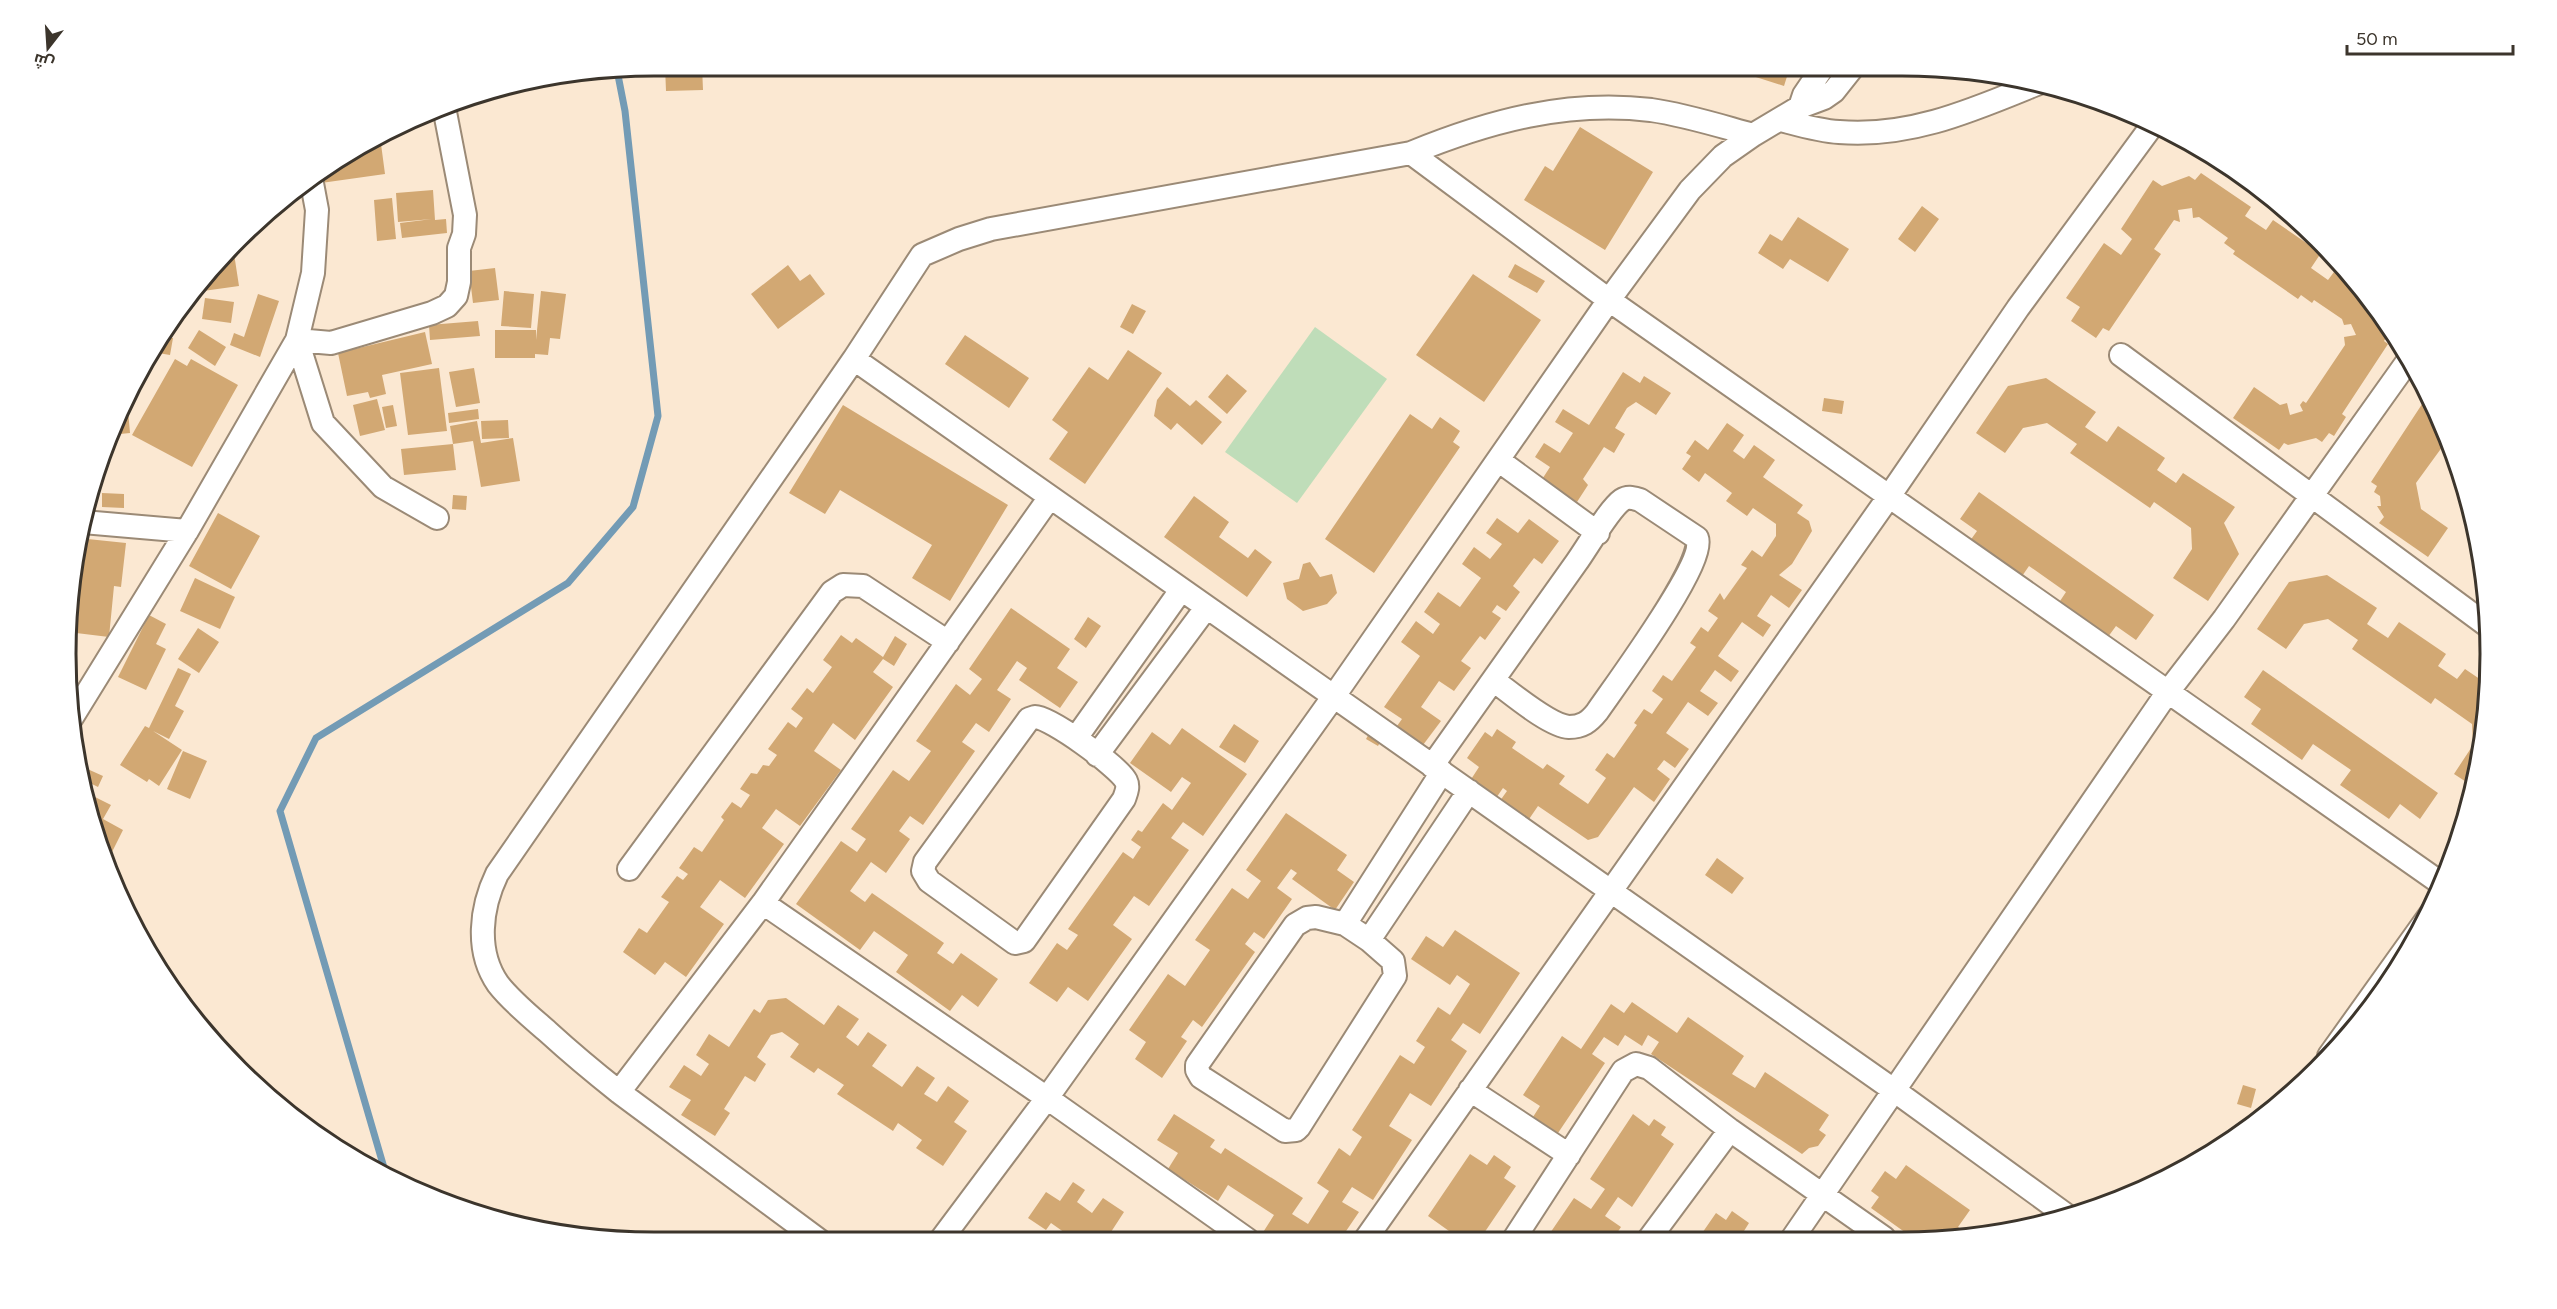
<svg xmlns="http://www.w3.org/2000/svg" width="2557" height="1309" viewBox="0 0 2557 1309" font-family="Figtree,Cairo,sans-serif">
  <rect width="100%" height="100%" fill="#fbe8d2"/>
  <path fill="#bfddb9" d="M1315,327l72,52 -90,124 -72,-51z"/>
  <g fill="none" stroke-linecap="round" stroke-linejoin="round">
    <path stroke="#739bb5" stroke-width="7" d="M387,1178l-107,-367 36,-73 252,-155 65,-76 25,-91 -33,-305 -8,-41"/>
  </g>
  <path fill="#d2a873" d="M665,66h37l1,24 -37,1z
    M1738,67h52l-6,19 -47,-15z
    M1580,127l73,45 -48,78 -81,-50 21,-34 8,5z
    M381,144l4,30 -64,9 -2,-11 37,-24z
    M2201,173l50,34 -6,9 21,14 7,-10 48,33 -10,15 17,12 6,-8 28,19 20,27 -3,3 8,15 -3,5 4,3 -46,70 4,3 -12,19 -5,-3 -7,9 -6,-4 -28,7 -4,-2 -5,7 -46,-32 21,-31 26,18 7,-2 3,12 13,-4 -3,-6 3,-4 3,2 39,-58 -1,-8 12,-2 -5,-11 -7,1 -2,-6 -28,-19 -2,3 -11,-8 -3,4 -65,-45 2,-3 -11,-8 4,-5 -29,-21 -6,1 -1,-10 -14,2 2,12 -6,-2 -20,29 7,5 -52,77 -6,-3 -7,10 -25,-17 9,-14 -14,-9 38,-55 17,12 11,-16 -11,-10 32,-49 9,6 27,-10 6,4z
    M433,190l2,30 11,-1 1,14 -45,5 -2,-15 32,-4 -34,3 -2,-29z
    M392,198l4,41 -19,2 -3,-41z
    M1922,206l17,13 -24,33 -17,-13z
    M1798,217l51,32 -21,33 -38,-23 -7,10 -25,-16 12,-19 12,7z
    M233,247l6,39 -43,6 -1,-3 17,-23z
    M1515,264l30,17 -8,12 -29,-16z
    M788,265l12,16 10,-7 15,20 -47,35 -27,-35z
    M495,268l4,32 -26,3 -4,-32z
    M1473,274l68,46 -57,82 -68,-47z
    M504,291l30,3 -3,34 -30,-2z
    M541,291l25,3 -6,45 -10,-1 -2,17 -13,-1v4h-40v-28h41v10z
    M258,294l21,7 -19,56 -30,-12 4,-12 10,4z
    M205,298l29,4 -3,21 -29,-4z
    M1132,304l14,7 -13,23 -13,-7z
    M174,317l2,9 -12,3 1,-1z
    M478,321l2,15 -50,4 -1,-15z
    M199,330l27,17 -11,19 -27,-18z
    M425,332l7,32 -50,11 4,19 -16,4 -2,-6 -21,4 -9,-43z
    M965,335l64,43 -20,30 -64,-44z
    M160,337l13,1 -3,17 -18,-3z
    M1128,350l34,23 -77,111 -36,-25 19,-27 -16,-12 37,-53 19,13z
    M175,359l12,7 4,-7 47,26 -46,82 -60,-32z
    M439,368l8,63 -39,4 -8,-62z
    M474,368l6,35 -24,4 -7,-35z
    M1623,372l17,11 4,-7 27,17 -15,22 -20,-13 -9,6 -12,20 10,6 -11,19 -10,-6 -21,32 5,6 -11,17 -15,-9 -2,4 -21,-13 11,-17 -15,-10 9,-14 16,10 13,-20 -18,-11 8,-13 26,16z
    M1227,374l20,17 -20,23 -19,-17z
    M2046,378l50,34 -11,15 22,15 11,-16 47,32 -8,12 19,13 7,-10 52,34 -11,16 15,31 -31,47 -35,-23 19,-29 -1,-21 -37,-26 -4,6 -80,-55 7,-9 -30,-21 -24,5 -18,25 -29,-20 32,-47z
    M1167,387l23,19 6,-6 26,22 -20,23 -25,-22 -6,7 -17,-14 3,-16z
    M2428,395l20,44 -32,44 5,26 27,19 -20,29 -49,-34 5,-6 -7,-11h4l-1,-10 -6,-4 3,-6 -6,-4z
    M1824,398l20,3 -2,13 -20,-3z
    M127,399l3,34 -20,2 1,-5z
    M377,399l8,31 -25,6 -7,-31z
    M393,405l4,21 -11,2 -4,-21z
    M843,405l165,100 -58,96 -38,-23 20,-33 -92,-55 -15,24 -36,-21z
    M478,409l1,10 -30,4 -1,-10z
    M1410,414l22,15 8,-12 20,14 -7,11 7,5 -86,126 -49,-34z
    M508,420l1,18 -27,1 -1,-18z
    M477,421l4,22 32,-5 7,43 -39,6 -8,-46 -20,3 -3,-18z
    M1727,423l17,12 -11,16 11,8 10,-14 21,15 -12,17 40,28 -6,8 12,8 3,10 -20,33 -13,11 23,15 -13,18 -18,-13 -14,21 14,9 -8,12 -21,-15 -24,34 21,15 -8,11 -16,-12 -15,21 18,12 -10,13 -20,-14 -22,31 23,16 -14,19 -11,-8 -7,9 13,10 -16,23 -20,-15 -36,50 -10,3 -50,-34 -13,19 -28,-20 10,-14 -4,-3 -9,13 -26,-17 11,-17 -12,-9 18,-26 7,5 5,-8 19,13 -4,6 31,21 4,-5 18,12 -6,8 29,20 18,-26 -11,-8 12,-17 7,5 23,-33 -3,-2 10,-14 8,5 11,-15 -11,-8 11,-16 9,6 24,-34 -6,-4 11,-16 7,5 10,-14 -10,-7 12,-18 4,7 23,-32 -6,-3 11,-15 10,7 14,-21v-12l-23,-16 -6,8 -21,-15 6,-8 -27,-20 -6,9 -17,-13 9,-13 -5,-3 9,-13 13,10z
    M453,444l3,26 -52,5 -3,-26z
    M1979,492l175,123 -18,25 -20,-14 -11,15 -49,-34 10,-15 -37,-26 -11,16 -51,-37 10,-14 -17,-12z
    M102,493l22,1v14l-22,-1z
    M453,495l14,1 -1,14 -14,-1z
    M1194,496l35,26 -10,15 29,21 7,-9 17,13 -25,35 -83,-60z
    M218,513l42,23 -29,53 -42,-23z
    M1497,518l21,15 11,-14 30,22 -17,23 -8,-6 -21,28 7,6 -14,19 -9,-6 -5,7 9,6 -16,22 -5,-4 -19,25 10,7 -17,23 -15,-10 -18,26 20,14 -18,24 -26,-19 5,-7 -18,-12 36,-51 -19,-14 15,-21 17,13 7,-10 -16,-12 14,-20 22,15 21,-29 -19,-14 12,-17 16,12 12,-15 -16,-11z
    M78,538l48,5 -5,44 -7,-1 -5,51 -41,-5 -1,-16z
    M1310,562l10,15 12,-3 5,19 -10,11 -24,7 -16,-12 -4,-16 16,-4 4,-15z
    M2327,575l50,33 -10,16 21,14 11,-16 47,32 -8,12 19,13 8,-10 25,17 -16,101 -20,-13 19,-29 -1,-21 -37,-26 -4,6 -79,-55 6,-9 -30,-21 -24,5 -18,25 -29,-20 32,-47z
    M195,578l40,19 -15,32 -40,-18z
    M1011,608l59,41 -13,19 21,14 -18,26 -41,-28 8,-12 -10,-7 -20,29 14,9 -22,33 -13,-9 -14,19 13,9 -52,74 -13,-9 -11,15 11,8 -24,34 -15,-11 -21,29 15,11 7,-9 72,50 -7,10 16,11 8,-11 37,26 -20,28 -16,-12 -12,16 -54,-39 12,-17 -34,-24 -14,19 -64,-46 45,-63 16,11 9,-13 -15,-10 42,-59 16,11 22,-30 -15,-10 40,-57 14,11 12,-16 -13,-10z
    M149,615l17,9 -10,20 10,5 -20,41 -28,-13z
    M1088,617l13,9 -15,22 -12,-9z
    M198,628l21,14 -20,31 -21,-14z
    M841,635l11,8 4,-5 27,19 12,-21 12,8 -13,22 -11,-7 -10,13 20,15 -38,53 -22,-17 -19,28 27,19 -41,56 -24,-17 -14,19 22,16 -39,54 -25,-18 -20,27 24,17 -38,53 -21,-15 -10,13 -32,-23 16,-24 8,5 22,-31 -8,-5 16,-21 6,4 5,-6 -9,-6 15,-21 8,5 22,-32 -3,-3 11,-15 9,6 9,-13 -10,-6 11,-16 6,1 6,-9 6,1 8,-11 -9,-6 20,-27 8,6 7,-10 -12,-9 16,-21 6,5 19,-26 -9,-7z
    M178,668l13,6 -16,32 9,5 -15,28 -16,-8 29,19 -23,36 -10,-7 -2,3 -27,-17 25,-39 4,2z
    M2263,670l175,123 -18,26 -20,-15 -11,15 -49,-34 11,-15 -38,-26 -11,16 -51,-36 10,-15 -17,-12z
    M1234,724l25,17 -14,22 -26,-16z
    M1182,728l65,46 -44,62 -20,-14 -12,16 18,12 -40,56 -15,-10 -21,29 19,14 -44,62 -20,-14 -11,15 -28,-19 28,-40 10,7 11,-15 -10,-6 55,-77 10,7 8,-12 -10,-7 7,-10 4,2 21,-29 9,7 19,-27 -9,-6 -11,15 -41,-29 22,-31 18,13z
    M1371,730l12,7 -5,9 -12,-7z
    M183,751l24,10 -17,38 -23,-10z
    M83,767l20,9 -5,11 -18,-9 -1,-4z
    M83,791l28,14 -8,14 20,11 -16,32 -21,-55z
    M1286,813l61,42 -10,15 17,12 -19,28 -43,-31 5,-6 -6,-4 -14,19 15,11 -28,40 -10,-7 -9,12 10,8 -53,75 -9,-7 -12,17 6,4 -25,37 -27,-19 11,-17 -17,-12 39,-56 17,12 25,-36 -15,-10 37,-52 16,11 13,-18 -15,-11z
    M1717,858l27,20 -12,16 -27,-19z
    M1455,930l65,43 -40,61 -17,-11 -12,17 16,11 -36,55 -21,-13 -21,33 23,14 -39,60 -21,-13 -10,15 17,10 -19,28h-75l-5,-3 14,-22 -46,-30 -10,16 -50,-32 10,-16 -21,-13 17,-26 41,26 -5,7 11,7 4,-6 78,50 -11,16 16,10 21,-33 -12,-8 22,-35 11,8 12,-19 -10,-7 48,-75 14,9 11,-17 -9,-6 22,-34 12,8 20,-31 -13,-9 -7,10 -39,-26 15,-23 17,11z
    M786,998l38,27 14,-20 21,14 -13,18 12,9 10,-14 19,13 -15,21 30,21 15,-21 18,12 -11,16 13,8 11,-16 21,15 -15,21 13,9 -24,35 -27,-18 6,-8 -24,-17 -5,8 -56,-37 7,-9 -26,-17 -4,5 -24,-16 9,-13 -17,-12 -11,3 -14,22 9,7 -11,18 -10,-6 -21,33 6,4 -15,23 -34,-21 10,-15 -22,-13 15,-22 17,11 8,-12 -13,-9 13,-21 20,13 25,-38 6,4 8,-13z
    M1632,1002l45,31 11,-16 56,39 -12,18 23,14 10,-16 64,43 -10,15 7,5 -8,11 -9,2 -7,6 -151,-100 8,-12 -11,-7 -6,11 -17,-11 -7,11 -14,-9 -12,17 13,9 -47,70 -25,-16 7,-11 -17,-11 39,-59 19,13 30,-45 13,9z
    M2243,1085l13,4 -5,19 -14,-4z
    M1633,1114l16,12 5,-7 12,8 -5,8 13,9 -42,63 -14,-10 -13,19 16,11 -8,12h-67l28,-41 17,11 14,-20 -15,-10z
    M1470,1154l17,11 7,-10 17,12 -7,11 12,8 -36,53h-37l6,-8 -21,-15z
    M1906,1165l64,45 -12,17 15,11h-60l-42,-30 8,-11 -8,-6 14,-20 11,8z
    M1073,1182l12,8 -8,12 15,11 11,-15 21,14 -13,20 12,8h-48l-24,-17 -5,7 -18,-12 18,-26 14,9z
    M1732,1211l17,12 -5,8 11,8h-57l18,-26 10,7z
    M1986,1227l9,7 -17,4z
    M1151,1232l12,8h-18z"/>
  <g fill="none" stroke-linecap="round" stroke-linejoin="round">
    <defs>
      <path id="minor" d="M1800,107l4,-12 19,-28
        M1781,120c19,5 39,11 58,12 72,6 136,-23 200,-49
        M1411,153l198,147 833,584
        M2121,355l367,271
        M854,359l1041,732 171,124
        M1498,460l100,73
        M437,518l-54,-31 -60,-64 -26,-83 34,3 101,-30 15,-7 9,-10 3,-14v-34l5,-14 1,-19 -21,-108
        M83,522l104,9
        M1035,717c15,0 84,50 91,64 3,6 0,12 -2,18l-100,142 -9,2 -86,-62 -6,-10 2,-9 104,-143z
        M71,719l116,-188 110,-191 16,-67 4,-63 -6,-32
        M1076,738l105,-148
        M1097,755l109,-147
        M1432,766c48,-68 96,-136 144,-203 11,-15 33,-54 46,-63 6,-4 11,-2 18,0l57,38c10,24 -83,149 -100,174 -8,10 -15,15 -28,15 -20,-1 -59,-35 -76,-47
        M629,869l203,-277 11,-7 20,1 85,56
        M763,903l284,195 -107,143
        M1316,917l29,7 24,16 24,21 2,15 -96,151 -3,3 -11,1 -84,-54 -4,-7v-5l98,-140 12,-7z
        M1345,924l97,-152
        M1369,940l100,-149
        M2329,1056l103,-144
        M1470,1090l99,65
        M619,1092l144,-189 287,-406
        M1514,1239l109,-168 13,-7 13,4 81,62 154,108
        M1649,1239l81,-109
        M1792,1239l375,-546 57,-74 186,-261
        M1248,1240l-201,-142 287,-402 275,-396 81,-110 33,-34 30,-21 47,-28 24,-9 10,-7 19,-24
        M1365,1240l523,-742 130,-190 136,-185
        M820,1241l-201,-149c-24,-19 -48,-39 -71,-60 -17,-15 -36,-30 -50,-48 -23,-33 -17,-77 -1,-110l357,-515 68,-104 37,-16 32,-10 420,-76c78,-32 156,-53 240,-43 35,5 69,16 102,25"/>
    </defs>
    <use href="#minor" stroke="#9b8a76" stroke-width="26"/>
    <use href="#minor" stroke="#fff" stroke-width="22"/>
  </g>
  <path d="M0 0H2557V1309H0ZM654 76H1902A578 578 0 0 1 2480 654V654A578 578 0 0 1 1902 1232H654A578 578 0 0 1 76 654V654A578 578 0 0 1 654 76Z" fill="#fff" fill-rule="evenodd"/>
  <path fill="none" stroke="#3c352c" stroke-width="3" d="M654 76H1902A578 578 0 0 1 2480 654V654A578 578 0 0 1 1902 1232H654A578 578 0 0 1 76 654V654A578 578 0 0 1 654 76Z"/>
  <g transform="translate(48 48) rotate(197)" stroke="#ffffff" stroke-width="4.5" paint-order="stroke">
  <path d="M0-4.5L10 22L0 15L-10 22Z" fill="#3c352c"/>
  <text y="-9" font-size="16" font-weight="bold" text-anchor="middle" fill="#3c352c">ش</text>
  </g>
  <path d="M2347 45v9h166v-9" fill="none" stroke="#3c352c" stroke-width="3"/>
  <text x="2356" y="45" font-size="18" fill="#3c352c" stroke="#ffffff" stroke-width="4.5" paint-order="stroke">50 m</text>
</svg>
